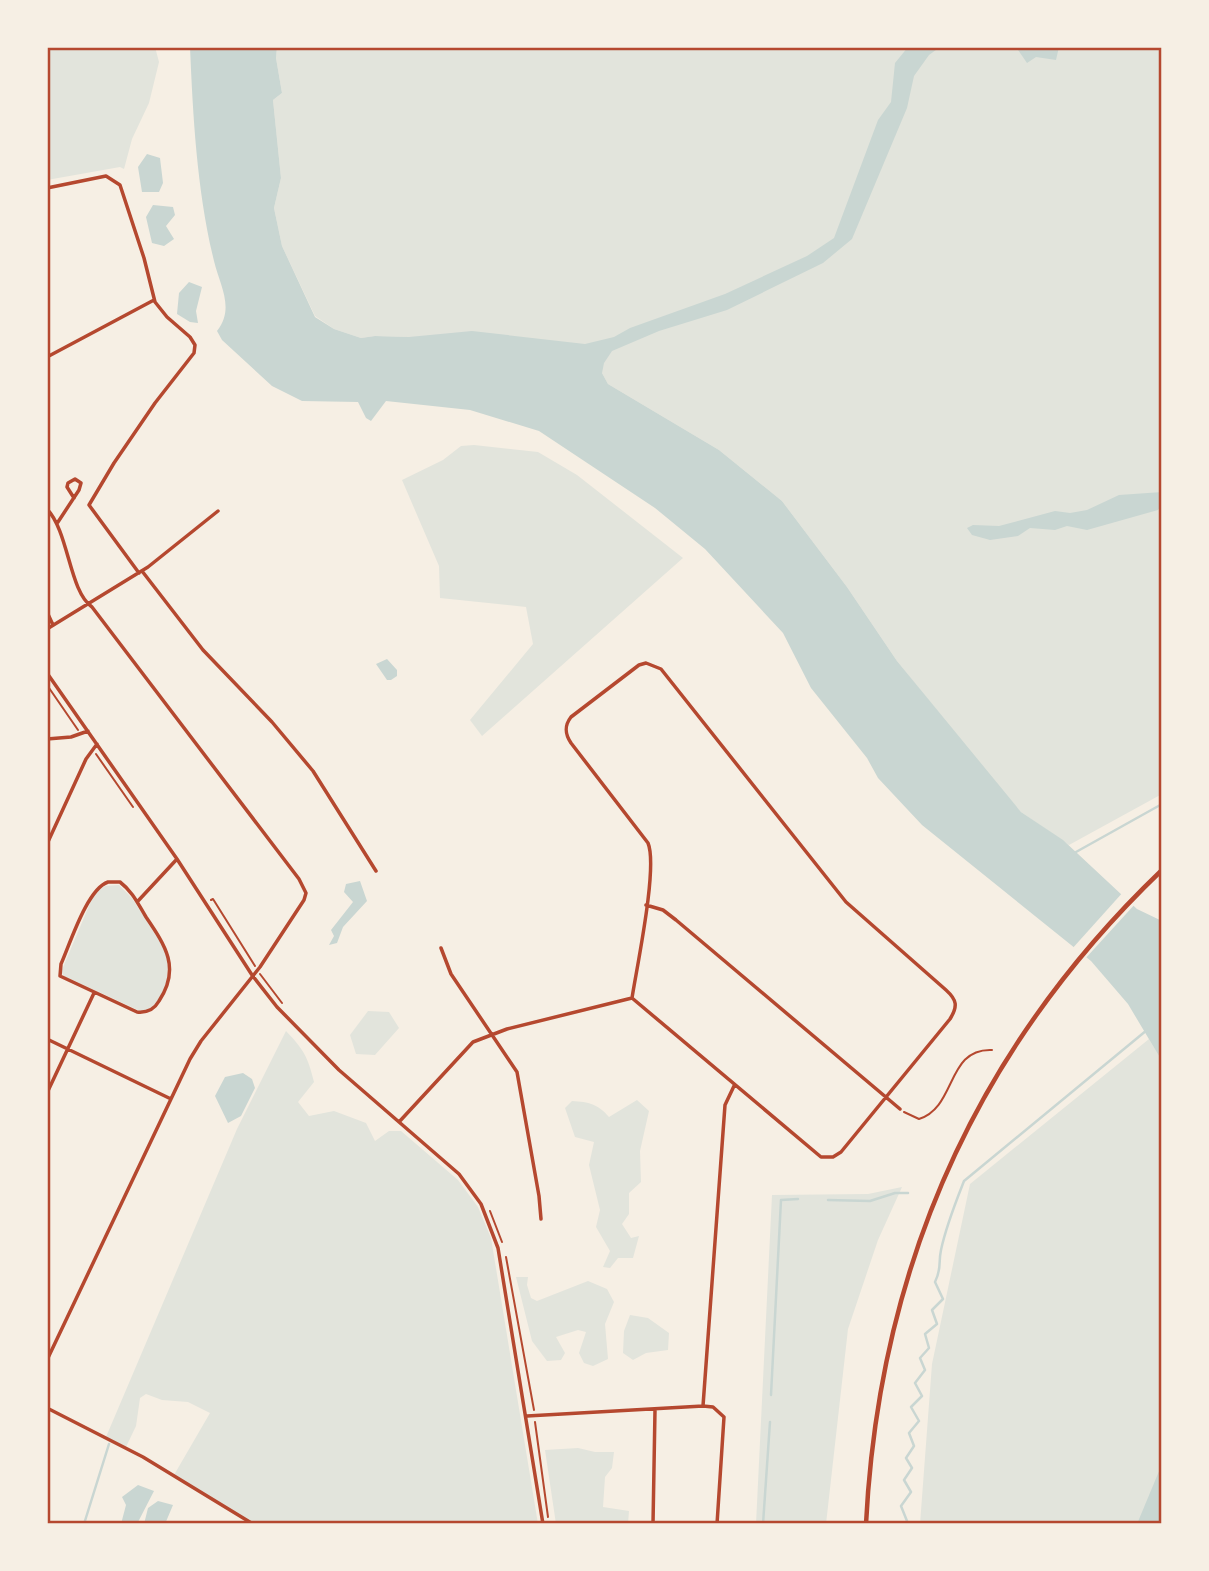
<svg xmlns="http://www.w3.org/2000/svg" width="1209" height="1571" viewBox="0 0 1209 1571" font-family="Karla,sans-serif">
  <rect width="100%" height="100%" fill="#f6efe4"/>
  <path fill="#e2e4dc" d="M47,47h108l4,15 -10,41 -17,36 -8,30 -4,-2 -73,13z
    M277,47h885v747l-93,51 -48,-33 -46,-54 -78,-97 -50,-74 -65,-86 -63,-51 -111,-66 -6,-11 -193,-36 -34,-1 -14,2 -27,-9 -19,-13 -33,-70 -8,-38 7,-30 -8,-78 9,-7 -6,-35z
    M474,445l64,7 39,23 106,83 -201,178 -12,-16 63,-76 -7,-37 -86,-9 -1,-32 -37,-86 41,-20 18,-14z
    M119,885l13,13 35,55c3,20 -1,58 -27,58l-76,-35 -3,-4 33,-78 11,-8z
    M368,1011l21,1 10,16 -24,27 -19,-1 -6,-19z
    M286,1031c18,19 22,26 28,51l-16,20 11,14 25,-5 32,12 9,18 14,-10h12l57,49 20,27 13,31 47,286h-284l-80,-49 36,-62 -22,-11 -26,-2 -16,-6 -6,4 -4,28 -10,21 -20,-10 131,-308z
    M1149,1039l13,22v463h-242l12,-160 38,-180z
    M637,1100l12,11 -9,40 1,31 -12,11v21l-7,10 9,14 8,-2 -6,22h-15l-8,10 -7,-1 7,-16 -14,-24 4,-17 -11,-45 5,-23 -19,-5 -10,-29 7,-7c17,1 26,3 37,16z
    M902,1187l-24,53 -30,89 -22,195h-70l16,-329 96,-1z
    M516,1277h12l-1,8 4,13 6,3 51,-20 19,8 7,13 -9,22 3,35 -15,7 -9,-3 -5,-10 7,-21 -8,-2 -22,7 9,16 -4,7 -14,1 -15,-20z
    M630,1315l18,3 21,15 -1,17 -22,3 -13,7 -10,-7 1,-22z
    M578,1448l17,4h19l-2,16 -7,9 -2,30 26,4 -1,13h-72l-11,-74z"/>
  <path fill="#c9d6d2" d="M190,47h87l-1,11 6,35 -9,7 8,78 -7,30 8,38 33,71 19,12 27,9 14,-2 34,1 63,-6 113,13 29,-7 16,-9 95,-34 82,-38 27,-18 44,-118 13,-18 4,-39 13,-16h32l-11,8 -15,21 -7,32 -55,131 -29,24 -96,47 -68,21 -47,20 -8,12 -2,10 6,11 111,66 63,51 65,86 50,74 124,151 42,28 74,69 25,12v140l-34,-57 -37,-43 -169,-136 -44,-47 -11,-20 -56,-70 -28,-55 -78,-84 -50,-41 -116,-77 -69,-21 -84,-9 -15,20 -5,-3 -8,-16 -56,-1 -30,-15 -50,-46 -5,-9c18,-23 3,-45 -3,-70 -17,-70 -21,-143 -24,-214z
    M1016,47h43l-3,13 -20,-3 -9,6z
    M147,154l13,4 3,25 -4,9h-17l-4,-25z
    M153,205l20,2 2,8 -9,11 8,13 -10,7 -12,-3 -6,-26z
    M189,282l13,5 -6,24 2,12 -8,-1 -13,-8 2,-21z
    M1162,492v12l-4,6 -71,20 -20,-4 -12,4 -25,-2 -12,8 -28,4 -18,-5 -5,-7 6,-3 26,1 56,-15 15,2 17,-3 32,-15z
    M387,659l10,11v6l-6,4h-4l-11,-16z
    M360,881l7,20 -24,26 -6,16 -8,2 5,-9 -3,-6 22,-28 -9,-10 2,-8z
    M243,1073l9,6 3,9 -14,28 -13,7 -13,-27 10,-19z
    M1162,1464v60h-25z
    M138,1485l16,6 -17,33h-16l5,-19 -4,-8z
    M158,1501l15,4 -8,19h-21l4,-16z"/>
  <path fill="#f6efe4" d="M1124,891l12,12 -52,57 -13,-10z"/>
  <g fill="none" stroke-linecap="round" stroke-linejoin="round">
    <path stroke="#c9d6d2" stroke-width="2.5" d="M1076,852l86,-48
      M828,1200l42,1 25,-8h13
      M771,1395l10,-195 17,-1
      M84,1524l25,-80
      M763,1524l7,-102
      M906,1524l1,-3 -6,-15 10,-14 -7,-12 8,-12 -6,-10 8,-12 -5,-13 10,-12 -8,-14 11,-11 -7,-13 10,-13 -5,-12 9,-10 -4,-14 12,-10 -5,-14 11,-11 -8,-17c7,-14 3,-18 6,-32 5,-24 14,-46 23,-69l183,-151"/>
    <path stroke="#b5482f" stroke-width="2" d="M47,685l31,45
      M96,754l37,53
      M211,900l2,-1 42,67
      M260,974l22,29
      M904,1112l15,7c38,-12 27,-71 73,-69
      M490,1211l12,31
      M506,1257l28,153
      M535,1422l13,95"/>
    <path stroke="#b5482f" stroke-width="3.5" d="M47,188l59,-12 14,9 24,73 11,44 12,15 23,20 5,8 -1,8 -39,50 -41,60 -25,42 50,68
      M47,357l107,-57
      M47,509c22,23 22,82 45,98l207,272 7,14 -2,7 -44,67 -59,74 -11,18 -143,301
      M58,522l21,-32 2,-7 -6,-4 -7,4 -1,4 7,11
      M142,571l61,79 69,72 41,49 63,100
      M47,612l6,13
      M47,629l101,-62 70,-56
      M646,663l15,6 185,233 100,88c11,10 12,16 4,29l-109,133 -8,5h-12l-189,-159c5,-32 26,-131 16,-155l-77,-100c-6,-9 -7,-17 0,-26l68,-52z
      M47,673l130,186 75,116 25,32 62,63 120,104 22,30 17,44 45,276
      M47,739l24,-2 17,-6
      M47,844l39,-85 11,-15
      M108,882h12c13,10 18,22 26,35 19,28 35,51 13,84 -5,9 -12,12 -22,11l-77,-36 1,-12c9,-20 26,-75 47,-82z
      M138,901l39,-42
      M646,905l17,5 13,10 224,189
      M441,948l10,26 66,98 22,124 2,23
      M47,1039l124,60
      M47,1093l47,-100
      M399,1122l74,-80 34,-13 125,-31
      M703,1406l10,1 11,10 -7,107
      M47,1408l96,49 110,67
      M527,1416l176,-10 22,-301 9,-19
      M653,1524l2,-114"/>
    <path stroke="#b5482f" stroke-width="4.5" d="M866,1524c13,-257 110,-476 296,-654"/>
  </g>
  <rect width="1209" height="1571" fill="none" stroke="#f6efe4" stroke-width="98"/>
  <rect x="49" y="49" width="1111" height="1473" fill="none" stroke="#b5482f" stroke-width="2.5"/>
</svg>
